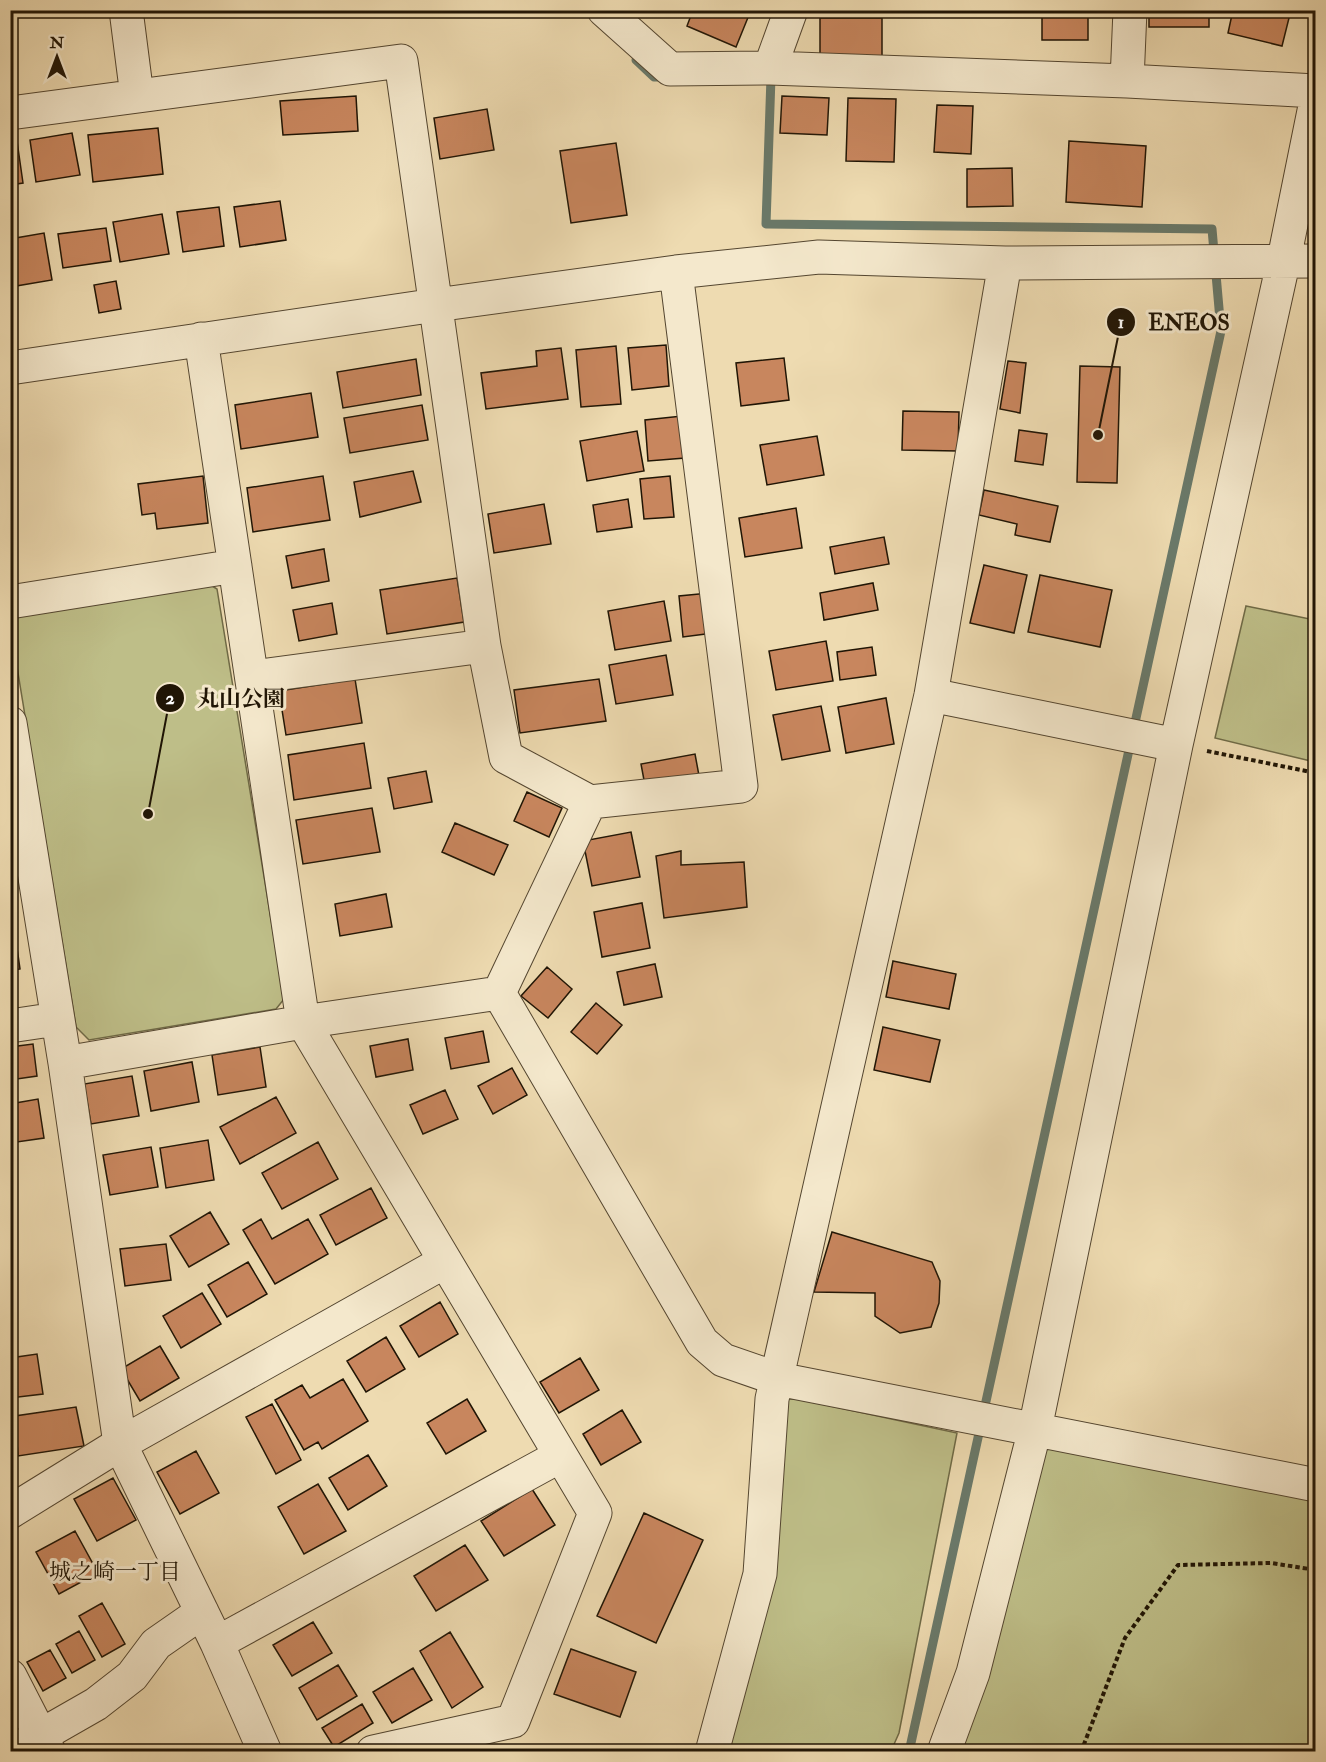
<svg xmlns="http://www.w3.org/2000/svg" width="1326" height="1762" viewBox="0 0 1326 1762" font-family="'IM FELL Double Pica','Noto Serif JP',serif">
  <rect width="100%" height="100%" fill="#eedbb1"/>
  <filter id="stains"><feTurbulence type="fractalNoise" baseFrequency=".00333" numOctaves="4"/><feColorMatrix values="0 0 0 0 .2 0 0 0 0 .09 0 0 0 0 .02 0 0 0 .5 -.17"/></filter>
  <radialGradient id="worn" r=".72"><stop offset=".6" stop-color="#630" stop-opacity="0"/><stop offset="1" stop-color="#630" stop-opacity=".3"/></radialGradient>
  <path fill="#bebe88" stroke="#6f6a46" stroke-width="1.5" d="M204,581l13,8 67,410 -8,10 -187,31 -13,-13 -66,-403 11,-13z
    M1246,606l69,14v142l-100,-24z
    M772,1399h26l159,34 -58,300 -8,18 -186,1 31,-90z
    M1035,1429l280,56v266l-354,1z"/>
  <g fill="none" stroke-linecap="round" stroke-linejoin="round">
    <path stroke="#69796a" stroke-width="9" d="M636,60l18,17h12
      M767,77h4l-5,147 446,5 9,102 -312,1421"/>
  </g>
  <path fill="#c8865e" stroke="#201505" stroke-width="1.5" d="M693,10h58l-15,37 -49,-21z
    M1042,10h46v30h-46z
    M1149,10h60v17h-60z
    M1233,10h58l-9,36 -54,-13z
    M820,18h62v39h-62z
    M356,96l2,35 -75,4 -3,-34z
    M782,96l47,2 -2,37 -47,-2z
    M848,98l48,1 -2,63 -48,-1z
    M937,105l36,1 -2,48 -37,-2z
    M487,109l7,41 -54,9 -6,-41z
    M158,128l5,46 -70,8 -5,-47z
    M72,133l8,42 -44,7 -6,-42z
    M17,141l6,42 -13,2v-43z
    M1069,141l77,5 -4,61 -76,-5z
    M616,143l11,72 -56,8 -11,-72z
    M1012,168l1,38 -46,1v-38z
    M280,201l6,39 -46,7 -6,-40z
    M219,207l5,39 -41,6 -6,-40z
    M162,214l7,40 -49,8 -7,-40z
    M106,228l5,33 -48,7 -5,-34z
    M44,233l8,47 -42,7v-48z
    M116,281l5,28 -22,4 -5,-28z
    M666,345l3,41 -37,4 -4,-42z
    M616,346l5,58 -40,3 -5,-57z
    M561,348l7,51 -82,10 -5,-36 56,-7 -1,-15z
    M784,358l5,42 -48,6 -5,-43z
    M416,359l5,36 -78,13 -6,-36z
    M1008,361l18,2 -6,50 -20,-4z
    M1080,366l40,1 -3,116 -40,-1z
    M311,393l7,44 -77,12 -6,-44z
    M422,405l6,35 -78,13 -6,-35z
    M903,411l56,1 -1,39 -56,-1z
    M682,416l3,42 -37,3 -3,-41z
    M1019,430l28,4 -4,31 -28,-4z
    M637,431l7,40 -57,10 -7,-40z
    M817,436l7,39 -57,10 -7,-40z
    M413,471l8,31 -61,15 -6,-35z
    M203,476l5,47 -51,6 -2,-16 -13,2 -4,-31z
    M323,476l7,44 -77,12 -6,-44z
    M670,476l4,41 -30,2 -4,-40z
    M984,490l74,16 -8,36 -35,-7 2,-11 -38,-9z
    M628,499l4,28 -35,5 -4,-27z
    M544,504l7,40 -57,9 -6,-39z
    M796,508l6,40 -57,9 -6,-39z
    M884,537l5,27 -54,10 -5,-27z
    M324,549l5,32 -37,7 -6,-32z
    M984,565l43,10 -13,58 -44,-10z
    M1040,575l72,15 -12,57 -72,-15z
    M457,578l7,44 -77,12 -7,-44z
    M873,583l5,27 -54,10 -4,-27z
    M709,593l4,40 -30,4 -4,-41z
    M664,601l7,40 -56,9 -7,-39z
    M332,603l5,31 -38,7 -6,-31z
    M826,641l7,40 -57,9 -7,-39z
    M872,647l4,28 -36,5 -3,-28z
    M666,655l7,40 -57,9 -7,-39z
    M355,679l7,44 -76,12 -7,-44z
    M599,679l7,42 -86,12 -6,-43z
    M886,698l8,46 -48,9 -8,-46z
    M821,706l9,45 -48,9 -9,-45z
    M364,743l7,45 -77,12 -6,-45z
    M695,754l5,27 -54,10 -5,-27z
    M426,771l6,31 -38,7 -6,-31z
    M527,792l35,16 -13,29 -35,-16z
    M372,808l8,44 -77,12 -7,-44z
    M455,823l53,22 -14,30 -52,-23z
    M631,832l9,45 -48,9 -9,-45z
    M681,851v14l63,-3 3,45 -83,11 -8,-62z
    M386,894l6,33 -52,9 -5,-32z
    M642,903l8,45 -48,9 -8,-45z
    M10,927h4l6,42 -10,2z
    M893,961l63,13 -7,35 -63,-12z
    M655,964l7,33 -38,8 -7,-33z
    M547,967l25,22 -24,29 -27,-22z
    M596,1003l26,22 -25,29 -26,-22z
    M883,1027l57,13 -10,42 -56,-12z
    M483,1031l6,31 -38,7 -6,-31z
    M408,1039l5,31 -37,7 -6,-31z
    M33,1044l4,32 -27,4v-33z
    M260,1047l6,40 -48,8 -6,-40z
    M192,1062l7,40 -48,9 -7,-40z
    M512,1068l15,27 -34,19 -15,-28z
    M132,1076l7,40 -48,8 -7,-40z
    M445,1090l13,29 -35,15 -13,-29z
    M276,1097l20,36 -56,31 -20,-37z
    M38,1099l6,39 -34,5v-39z
    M208,1140l6,40 -48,8 -6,-40z
    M318,1142l20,37 -56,30 -20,-36z
    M151,1147l7,40 -48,8 -7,-40z
    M371,1188l16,30 -51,27 -16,-30z
    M210,1212l19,32 -40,23 -19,-31z
    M261,1219l11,20 36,-20 20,35 -53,30 -32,-54z
    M832,1232l100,30 8,19 -1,22 -8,24 -31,6 -25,-17v-23l-61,-1z
    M166,1244l5,36 -46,6 -5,-37z
    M248,1262l19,32 -40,23 -19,-32z
    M202,1293l19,31 -40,24 -18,-32z
    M440,1302l18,32 -39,23 -19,-31z
    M386,1337l19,32 -39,23 -19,-31z
    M160,1346l19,32 -39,23 -19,-32z
    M37,1354l6,40 -33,4v-40z
    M580,1358l19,32 -40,23 -19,-31z
    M343,1379l25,42 -46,28 -4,-7 -14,8 -29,-50 27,-15 8,13z
    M467,1399l19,32 -40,23 -19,-31z
    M272,1404l29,56 -25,14 -30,-57z
    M76,1407l8,39 -66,10 -3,-40z
    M622,1410l19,32 -40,23 -18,-31z
    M196,1451l23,42 -39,21 -23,-42z
    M368,1455l19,31 -39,24 -19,-32z
    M113,1478l23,42 -39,21 -23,-42z
    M318,1484l28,47 -42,23 -26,-47z
    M532,1489l23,36 -51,31 -23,-35z
    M644,1513l59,27 -47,103 -59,-27z
    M75,1531l23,42 -39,21 -23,-42z
    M465,1545l23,35 -52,31 -22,-35z
    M102,1603l23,41 -23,13 -23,-41z
    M313,1622l19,31 -40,23 -19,-31z
    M79,1631l16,29 -23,13 -16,-29z
    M450,1632l33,55 -31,21 -32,-57z
    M571,1649l65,23 -16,45 -66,-23z
    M50,1650l16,28 -23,13 -16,-29z
    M338,1665l19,31 -40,24 -18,-32z
    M413,1668l19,32 -40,23 -19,-31z
    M362,1704l11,19 -39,24 -12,-19z"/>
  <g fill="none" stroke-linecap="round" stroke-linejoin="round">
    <defs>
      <path id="minor" d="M126,10l11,86
        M604,10l66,59 100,-1
        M791,10l-21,58 357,13 189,10
        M1127,81l3,-71
        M10,113l391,-52 83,585 22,111 84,45 151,-16 -65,-514
        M201,339l102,683 292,491 -82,208 -140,31
        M10,368l426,-63 240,-33 143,-15 186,6 311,-2
        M10,602l225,-36
        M253,677l231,-31
        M931,695l245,50
        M10,723l55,340 55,381 97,199 48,109
        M499,993l203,349 21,18 55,19 538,106
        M499,993l91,-191
        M10,1026l47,-7
        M65,1063l238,-41 196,-29
        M10,1512l110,-68 324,-182
        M217,1643l343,-187
        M10,1676l39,76
        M12,1752l84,-48 36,-28 24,-32 46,-32
        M712,1752l48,-178 12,-175 159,-704 74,-432
        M944,1752l29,-79 62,-244 141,-684 108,-486 32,-158"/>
    </defs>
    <use href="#minor" stroke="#544630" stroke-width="35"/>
    <path stroke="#201505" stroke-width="4" stroke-dasharray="4.5 3" stroke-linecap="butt" d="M1207,751l109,22
      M1081,1752l44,-114 53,-73 93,-2 45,7"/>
    <use href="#minor" stroke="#f4e8cc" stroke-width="33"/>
  </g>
  <g text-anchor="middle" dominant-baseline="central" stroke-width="6" stroke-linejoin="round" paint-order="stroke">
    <g font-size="22" fill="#201505" stroke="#f4e8cc">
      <text x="115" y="1572">城之崎一丁目</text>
    </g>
  </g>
  <path fill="none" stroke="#201505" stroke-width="2" d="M1098 435L1121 322M148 814L170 698"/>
  <g fill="#201505" stroke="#f4e8cc" stroke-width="2">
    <circle cx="1098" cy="435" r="6"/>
    <circle cx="148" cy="814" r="6"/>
    <circle cx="1121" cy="322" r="15"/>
    <circle cx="170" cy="698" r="15"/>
  </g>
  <g font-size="18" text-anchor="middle" font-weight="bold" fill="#fff">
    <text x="1121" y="328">1</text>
    <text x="170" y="704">2</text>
  </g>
  <g font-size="22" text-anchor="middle" font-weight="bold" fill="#201505" stroke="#f4e8cc" stroke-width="6" stroke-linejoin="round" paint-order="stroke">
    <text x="1189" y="330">ENEOS</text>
    <text x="241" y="706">丸山公園</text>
  </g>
  <rect width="1326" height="1762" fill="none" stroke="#eedbb1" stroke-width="36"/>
  <rect x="12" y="12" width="1302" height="1738" fill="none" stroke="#201505" stroke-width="3"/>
  <rect x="18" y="18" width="1290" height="1726" fill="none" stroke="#201505" stroke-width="1.5"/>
  <g transform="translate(57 57)" stroke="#f4e8cc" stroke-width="4.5" paint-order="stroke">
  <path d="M0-4.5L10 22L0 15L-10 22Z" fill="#201505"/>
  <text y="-9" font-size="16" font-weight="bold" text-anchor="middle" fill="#201505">N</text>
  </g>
  <rect width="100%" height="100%" filter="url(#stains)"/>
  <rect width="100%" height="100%" fill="url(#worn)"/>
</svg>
